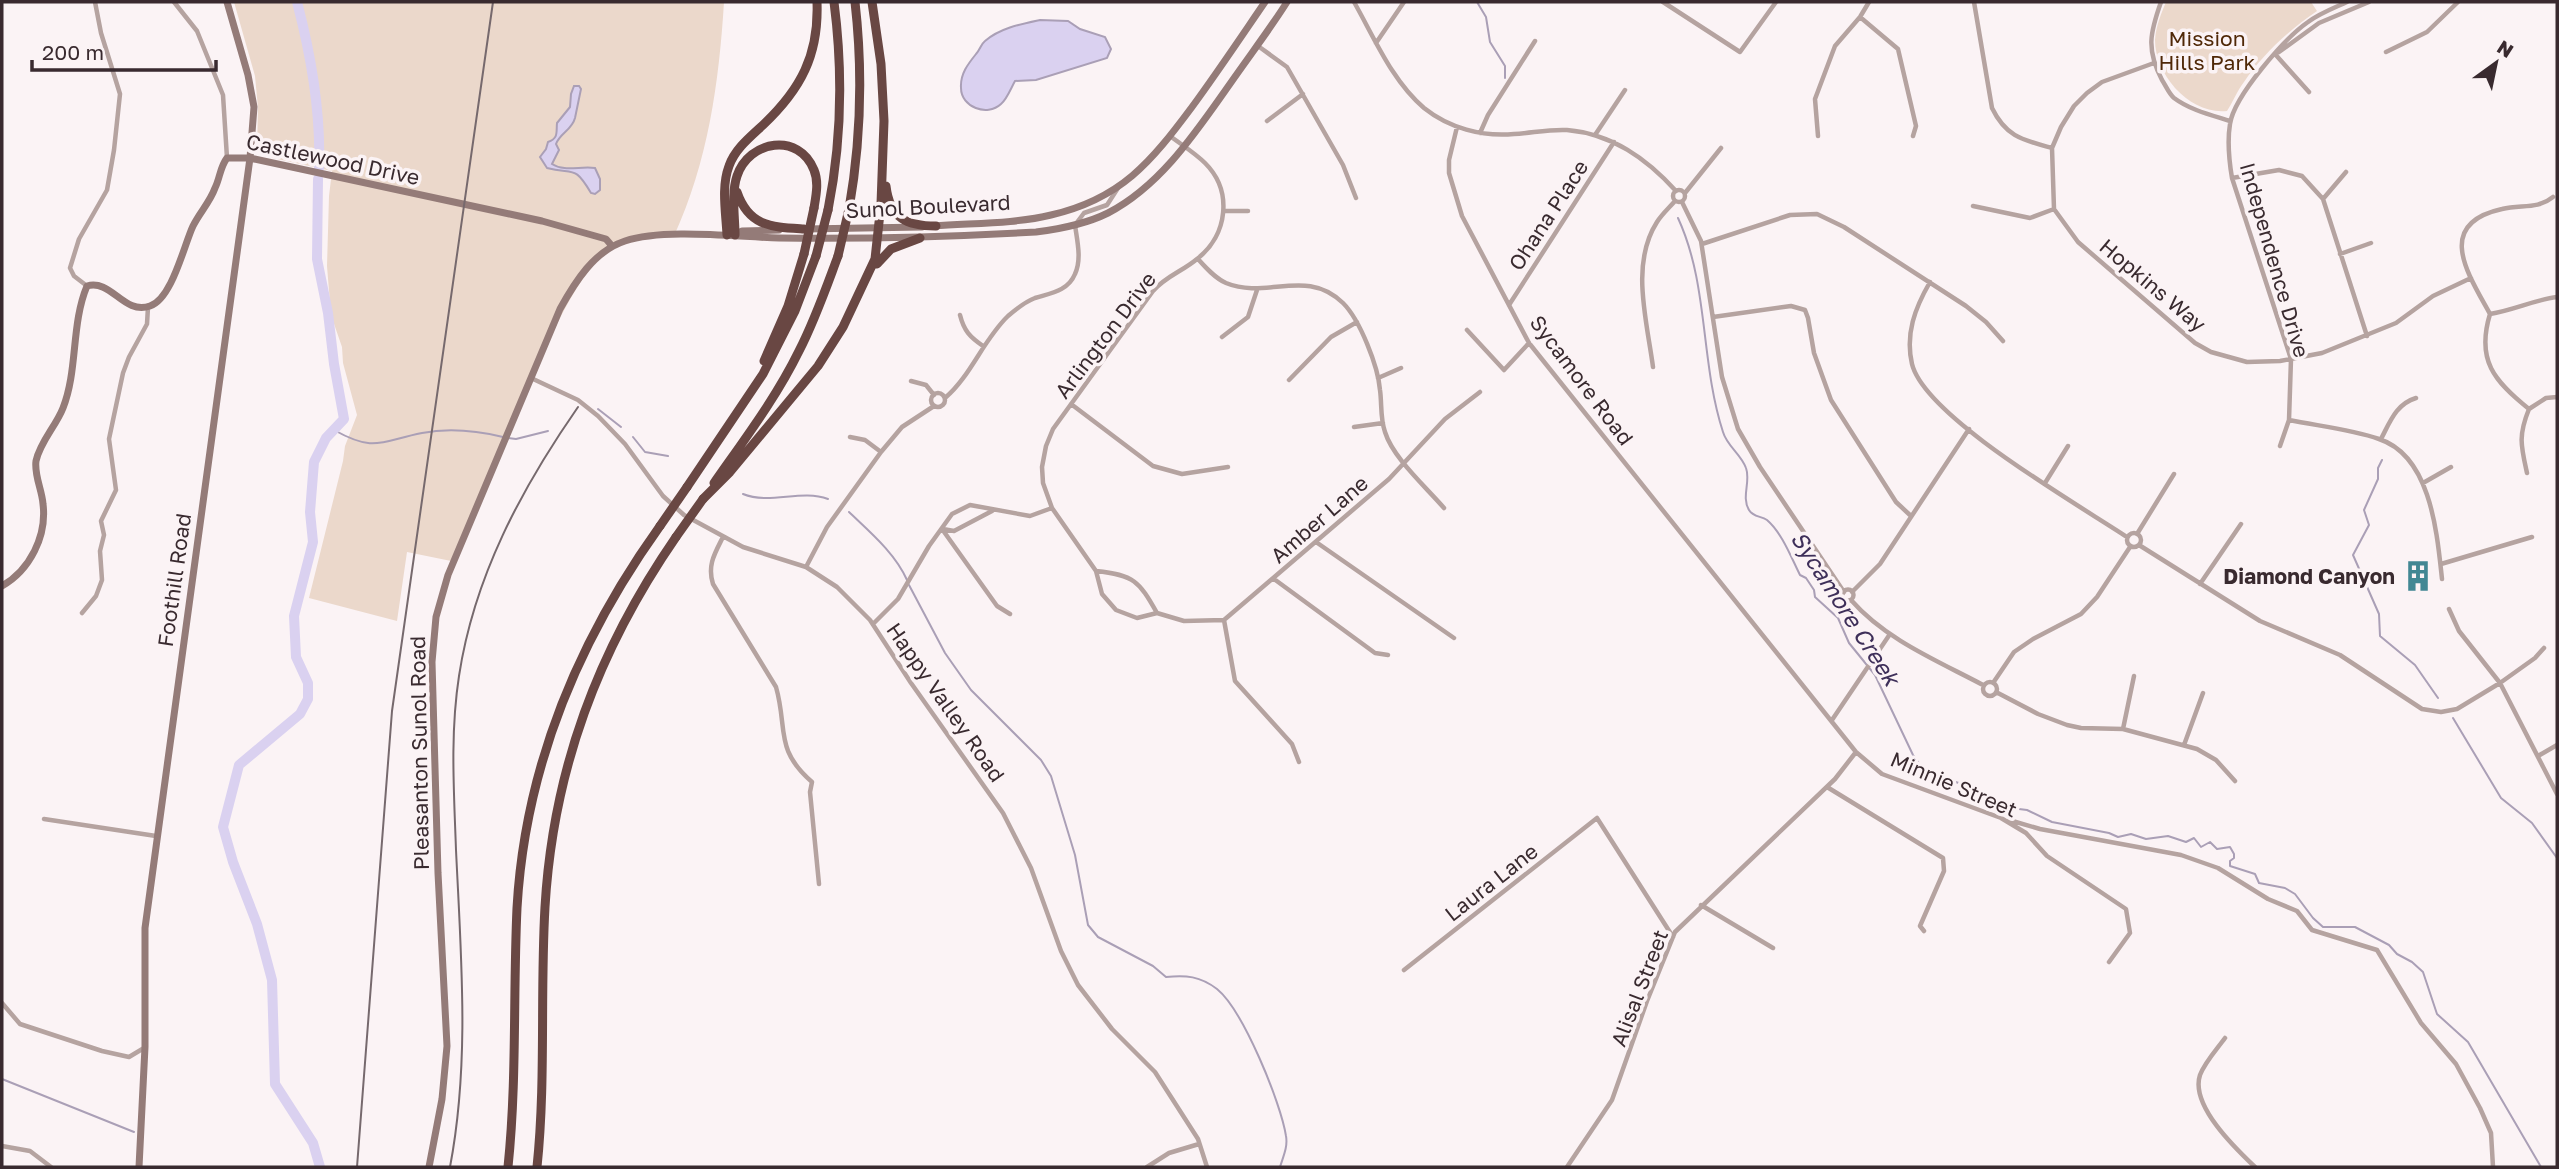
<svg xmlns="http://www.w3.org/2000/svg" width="2559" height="1169" viewBox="0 0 2559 1169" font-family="'Golos Text',sans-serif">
  <rect width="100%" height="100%" fill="#fbf3f5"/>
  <path fill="#ebd8cb" d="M234,2h490c-5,81 -16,160 -50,234 -23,2 -46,3 -66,16 -38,25 -78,133 -96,177 -19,44 -37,88 -56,133l-49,-10 -10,69 -88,-23 34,-137 2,-15 12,-31 -14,-52 -1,-16 -10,-29 -2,-15 -3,-37 2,-70 3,-25 -59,-13 -16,-10 1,-40 -3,-32z
    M2166,2h145l6,9c-27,18 -55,44 -73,71 -7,9 -11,20 -17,29 -37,4 -72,-36 -72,-71 1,-14 6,-26 11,-38z"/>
  <path fill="#dad1f0" stroke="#aa9fb6" stroke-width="2" d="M1040,20l28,1 12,8 25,8 6,12 -4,9 -71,22 -21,1c-4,7 -8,18 -14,23 -14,13 -40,3 -40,-16 -1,-14 7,-24 15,-34 4,-4 5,-10 9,-13 15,-13 36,-17 55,-21z
    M574,86h5l2,3 -6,29c-3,12 -15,15 -19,26l3,6 -7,14c12,8 28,2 43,4l5,11v11l-5,4 -4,-1c-17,-29 -17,-18 -44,-25l-7,-11 6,-8 2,-7c11,-4 8,-10 9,-19l13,-16 1,-13z"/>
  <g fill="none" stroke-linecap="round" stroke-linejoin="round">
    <path stroke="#aa9fb6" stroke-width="2" d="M1477,2l9,15 4,25 15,24v12
      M1678,218c31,67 22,143 45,214 4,14 18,22 23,36 5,13 -5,29 3,42 4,7 12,6 18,10 15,13 24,37 33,55l6,3 8,12 1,7 23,21 11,25 26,32 38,80 10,14 9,6 47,14 32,19 16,2 25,12 57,11 9,4 13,-3 15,5 22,-3 18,6 8,-4 7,9 9,-5 7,7 13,-2 4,7v4l-4,3v5l25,8 4,9 26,5 10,6 18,24 10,9h32l34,18 8,9 15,8 11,10 14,42 31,28 73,125
      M598,409l23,18
      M334,430c41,23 47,11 88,3 26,-5 56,-2 81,4
      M633,437l12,15 23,4
      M508,438l8,1 32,-8
      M2382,460l-4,8v11l-14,31 5,15 -16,30 26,59 1,22 35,29 23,33
      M743,494c27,11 58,-5 85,5
      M849,512c21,20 46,41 58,68
      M909,585l36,68 26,37 70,70 10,16 24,79 13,70 10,12 55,29 13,11c20,-2 34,-1 51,12 26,21 64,114 69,147 2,11 -3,21 -6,31
      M2453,718l48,80 31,25 25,35
      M2,1079l132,53"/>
    <path stroke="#dad1f0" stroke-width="10" d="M297,2c14,53 24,111 22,166
      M318,179l-1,80 11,54 6,51 10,55 -18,19 -12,24 -4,50 3,30 -19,74 2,41 12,26v16l-8,15 -61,51 -16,62 10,35 24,62 15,56 3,104 38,59 7,24"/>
    <path stroke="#b5a3a0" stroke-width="4.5" d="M174,2l23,29 26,64 4,63
      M1354,2c20,35 38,79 70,106 25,20 58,29 90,26 18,-1 35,-5 53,-4 45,4 79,28 109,61
      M1663,2l77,50 36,-50
      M1974,2l18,106c14,29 31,32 60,40
      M2161,2c-11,31 -15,47 1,78 4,6 7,14 12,18 16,12 37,17 56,23
      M1860,17l38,32 18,77 -3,10
      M1376,43l28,-41
      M1258,46l29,21 56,98 13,33
      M2279,52l40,-29 50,-21
      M2386,52l41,-20 31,-30
      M2275,54l34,38
      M2154,63l-52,19 -15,11 -13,13 -13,21 -9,21 2,61 24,33 117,101 16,9 36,10 33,-1 42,-8 74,-30 37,-27 38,-18
      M1267,121l36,-27
      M1457,127l-8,33v13l13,43 67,127 327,409 26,22 119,44 25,15 21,23 79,53 4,24 -21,29
      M1480,133l8,-18 47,-74
      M1595,135l30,-45
      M1170,136c12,9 25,17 35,27 28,28 23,72 -8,96 -14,12 -31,17 -44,32l-100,138 -7,17 -4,21 1,16 9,25 44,63 6,23 14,16 21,8 20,-5 27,8 40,-1 165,-141 56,-60 35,-27
      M1818,136l-3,-37 20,-53 25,-29 9,-15
      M2232,178l47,-8 23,6 21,23 44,137
      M1673 196a6 6 0 1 1 12 0a6 6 0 1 1-12 0Z
      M1685,193l36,-45
      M2323,199l23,-27
      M1682,202l19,39 21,136 16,52 22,38 84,125
      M1973,206l57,12 24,-9
      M1224,211h24
      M1702,244l88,-29 27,-1 27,13 122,79 20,16 17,19
      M2340,254l31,-11
      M1198,259c8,9 17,19 28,24 41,17 80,-16 117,20 17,17 35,63 37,87 2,14 0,28 5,42 8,26 41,55 59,76
      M1930,282c-15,26 -25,52 -18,82 13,53 167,141 215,173
      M87,286l-13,-10 -4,-8 9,-29 28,-49 7,-40 6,-56 -19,-61 -6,-31
      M1509,305l105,-163
      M2490,314c24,-4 44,-14 67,-17
      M960,315c4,16 10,22 23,31
      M1713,317l78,-11 14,4 3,8 6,35 17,47 65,102 15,14
      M1467,330l37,40 25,-27
      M1222,337l26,-20 9,-27
      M1653,367c-6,-46 -23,-103 4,-145 5,-8 12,-14 18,-21
      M531,378l47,22 20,16 27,28 38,52 21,19 59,32 63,20 31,20 33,33 41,63 92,130 28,55 30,83 17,34 34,44 43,43 43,67 9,28
      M1378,378l23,-10
      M1289,380l42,-43 26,-15
      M911,381l15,4 8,10
      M931 400a7 7 0 1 1 14 0a7 7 0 1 1-14 0Z
      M945,398c26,-22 38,-58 63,-82 7,-6 19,-15 27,-18 16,-5 33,-7 40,-24 7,-15 2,-34 0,-49l9,-12 23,-8 11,-17
      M1071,404l82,62 29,8 46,-7
      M2529,409l17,-11 11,-1
      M2289,420c29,6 61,9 90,19 52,17 58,94 63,140
      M1354,427l29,-4
      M850,437l15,3 16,12
      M2381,439c9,-17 15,-35 35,-41
      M2280,446l9,-26 2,-61 -59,-181c-3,-18 -5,-36 -2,-54 4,-28 55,-86 78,-102 12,-9 26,-14 39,-20
      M2527,473c-6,-27 -9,-37 2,-64 -35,-28 -53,-49 -39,-95 -22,-40 -56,-90 12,-105 19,-5 35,1 51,-12
      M2045,483l23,-37
      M2423,483l28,-16
      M942,529l55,77 13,8
      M943,529l11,2 38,-20
      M2127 540a7 7 0 1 1 14 0a7 7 0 1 1-14 0Z
      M2137,534l37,-60
      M723,537c-8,16 -16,28 -10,47l63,103c12,42 -2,62 36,95l-2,10 9,92
      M1316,542l138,96
      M2139,545l121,76 80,34 82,54 19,3 16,-3 43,-26 35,-25 9,-10
      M2441,564l91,-27
      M806,567l21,-40 54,-75 21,-25 32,-21
      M1096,571c38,4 43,10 61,42
      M1274,579l101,74 13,2
      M2200,584l41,-60
      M1842.5 595a5.5 5.5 0 1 1 11 0a5.5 5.5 0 1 1-11 0Z
      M1852,592l28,-28 89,-135
      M1851,600c35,40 87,61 132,85
      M2449,609l10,22 41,52 57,111
      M82,613l14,-17 6,-16 -2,-29 4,-16 -3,-14 15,-31 -7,-51 14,-66 6,-16 18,-33 1,-17
      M1224,620l11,61 57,63 7,18
      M873,624l25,-25 31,-53 23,-32 18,-9 60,11 22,-8
      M1983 689a7 7 0 1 1 14 0a7 7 0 1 1-14 0Z
      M1993,683l21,-31 19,-13 48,-25 16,-17 33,-50
      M1996,692l42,22 29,11 14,3 42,1 74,20 19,11 19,21
      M1832,720l58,-86
      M2123,729l11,-53
      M2184,745l19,-52
      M2538,756l19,-11
      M1827,787l116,71 1,13 -24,55 4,5
      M44,819l112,17
      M2009,820l31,9 141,26 37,13 50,31 29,12 15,19 65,20 44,73 35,41 24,44 11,25 2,34
      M1701,905l72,43
      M1404,970l193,-152 76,119
      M2,1003l18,21 82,27 27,6 15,-9
      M2225,1038c-8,11 -20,24 -25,37 -10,30 35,73 55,92
      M2,1146l28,5 21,16
      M1147,1167l22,-14 30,-9
      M1567,1167l45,-67 35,-99 28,-69 160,-153 21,-27"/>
    <path stroke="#947b78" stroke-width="7" d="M934,226c38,-3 80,-2 117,-11 70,-16 100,-53 141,-108 25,-34 49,-70 73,-105
      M805,229l117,-2
      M736,235l6,-4 37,-1
      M2,586c28,-16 45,-50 41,-82 -1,-14 -9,-29 -7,-43 4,-19 20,-35 27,-53 15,-38 8,-84 24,-122 25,-7 36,29 63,20 22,-7 34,-61 43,-80 7,-14 17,-24 22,-38 5,-10 5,-21 12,-30h23l292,63 64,18 6,7
      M139,1167l6,-120v-119l105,-770 4,-51 -6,-32 -21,-73
      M429,1167l13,-68 5,-53 -9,-173 -6,-211 4,-45 12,-42 112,-266c15,-27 34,-58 65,-68 39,-13 112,-4 154,-3 86,1 171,-1 257,-6 24,-3 50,-8 72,-19 54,-28 90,-84 124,-132 18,-26 38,-52 55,-79"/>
    <path stroke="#694743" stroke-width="9" d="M886,186c4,33 21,40 50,40
      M737,192c12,35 35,35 67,37
      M849,209c12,-69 14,-137 6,-207
      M828,210c14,-70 15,-138 6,-208
      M727,235c-1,-22 -6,-48 2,-69 6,-17 21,-29 34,-41 38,-36 56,-70 54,-123
      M735,235c0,-18 -4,-41 2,-59 12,-36 62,-44 77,-6 5,12 2,26 0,38
      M877,264l14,-15 29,-11
      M764,361l24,-55 16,-52
      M714,483c30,-43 62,-85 85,-132 16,-31 27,-63 39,-95
      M687,487l76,-113 32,-63 21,-55
      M703,499l27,-27 88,-106 25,-39 32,-68 6,-55 3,-83 -3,-57 -9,-62
      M508,1167c9,-86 5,-173 9,-259 8,-141 62,-269 143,-382
      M537,1167c9,-86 3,-173 8,-260 8,-137 53,-257 131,-370"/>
    <path stroke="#76696d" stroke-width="2" d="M357,1167l35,-456 101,-709
      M450,1167c20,-105 11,-211 6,-317 -2,-58 -6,-116 3,-174 15,-99 62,-187 119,-269"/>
    <path stroke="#694743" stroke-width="9" d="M804,254l10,-46
      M816,256l12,-46
      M838,256l11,-47
      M660,526l27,-39
      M676,537l27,-38"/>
  </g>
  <defs>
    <symbol id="building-bare" viewBox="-9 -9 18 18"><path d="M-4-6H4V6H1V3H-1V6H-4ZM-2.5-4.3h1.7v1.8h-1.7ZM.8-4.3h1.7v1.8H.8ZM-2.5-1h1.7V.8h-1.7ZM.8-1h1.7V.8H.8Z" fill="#428793" stroke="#fbf3f5" stroke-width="2.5" paint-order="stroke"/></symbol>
  </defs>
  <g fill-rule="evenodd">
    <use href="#building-bare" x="2396" y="554" width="44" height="44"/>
  </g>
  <g text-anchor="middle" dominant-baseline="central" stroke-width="7" stroke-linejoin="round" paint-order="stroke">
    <g font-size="21" fill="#4f2807" stroke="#fbf3f5">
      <text x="2207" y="38">Mission<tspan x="2207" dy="24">Hills Park</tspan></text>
    </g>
    <g font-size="21" fill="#392a2f" stroke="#fbf3f5">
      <text transform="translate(333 159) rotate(12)">Castlewood Drive</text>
      <text transform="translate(928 206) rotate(-3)">Sunol Boulevard</text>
      <text transform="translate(1548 215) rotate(-57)">Ohana Place</text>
      <text transform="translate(2275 260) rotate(74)">Independence Drive</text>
      <text transform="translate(2153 285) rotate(40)">Hopkins Way</text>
      <text transform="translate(1105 335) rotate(-53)">Arlington Drive</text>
      <text transform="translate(1582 380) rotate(53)">Sycamore Road</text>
      <text transform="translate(1319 519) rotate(-41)">Amber Lane</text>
      <text transform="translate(174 580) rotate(-82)">Foothill Road</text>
      <text transform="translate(946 702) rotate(55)">Happy Valley Road</text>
      <text transform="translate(419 753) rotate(-91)">Pleasanton Sunol Road</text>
      <text transform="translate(1954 784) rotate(23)">Minnie Street</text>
      <text transform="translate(1491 882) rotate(-38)">Laura Lane</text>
      <text transform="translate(1639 988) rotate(-69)">Alisal Street</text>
    </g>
    <g font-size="21" font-weight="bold" fill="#392a2f" stroke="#fbf3f5" text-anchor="end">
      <text x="2395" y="576">Diamond Canyon</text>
    </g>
    <g font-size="23" font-style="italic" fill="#3e2f59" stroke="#fbf3f5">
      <text transform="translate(1846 608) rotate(57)">Sycamore Creek</text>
    </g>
  </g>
  <rect width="2559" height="1169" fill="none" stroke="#392a2f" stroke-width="7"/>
  <g transform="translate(2496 63) rotate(33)" stroke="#fbf3f5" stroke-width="5" paint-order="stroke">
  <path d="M0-5L12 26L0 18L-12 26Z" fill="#392a2f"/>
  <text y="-10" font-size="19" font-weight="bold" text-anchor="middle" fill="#392a2f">N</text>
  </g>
  <path d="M32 60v10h184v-10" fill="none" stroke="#392a2f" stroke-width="3.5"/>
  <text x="42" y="60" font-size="21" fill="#392a2f" stroke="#fbf3f5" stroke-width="5" paint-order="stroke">200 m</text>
</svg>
